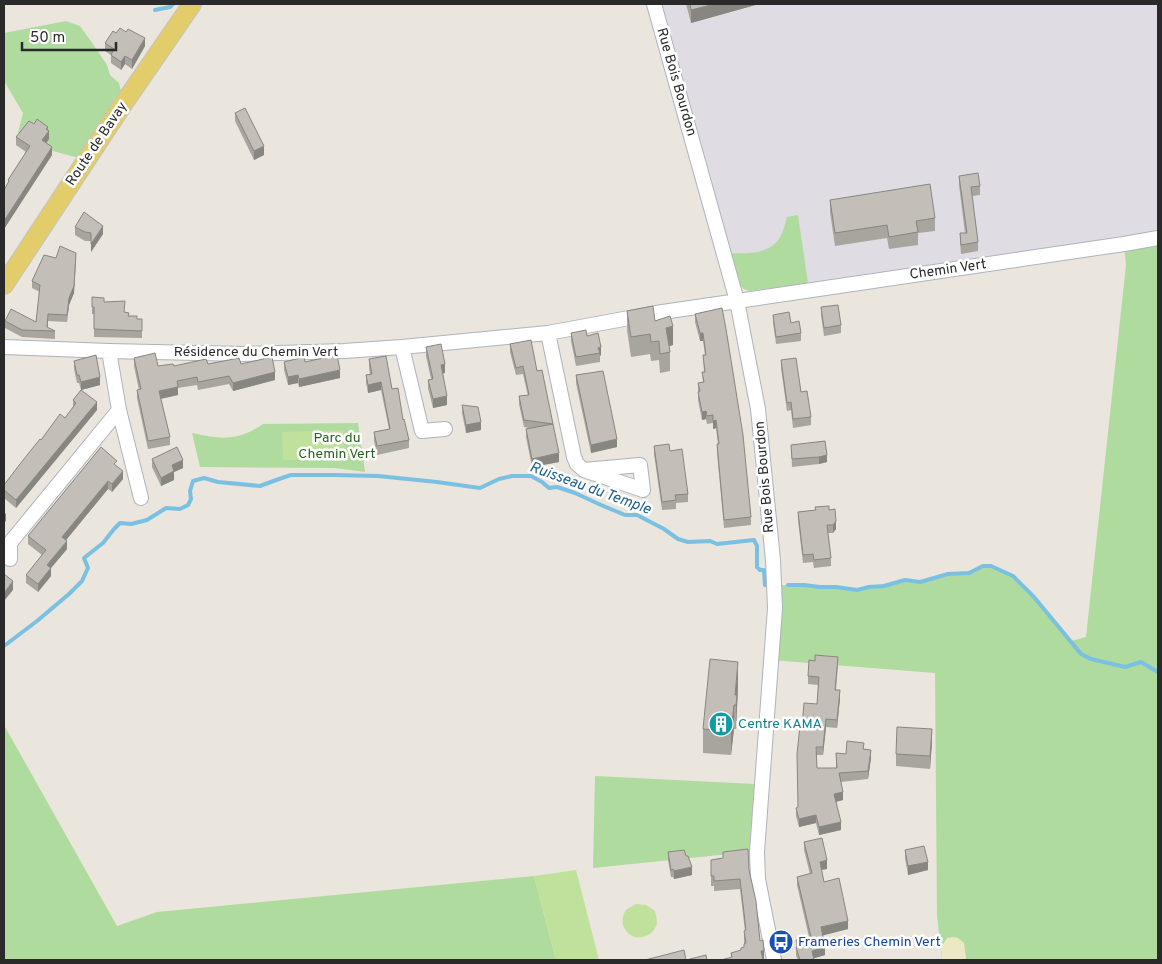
<svg xmlns="http://www.w3.org/2000/svg" width="1162" height="964" viewBox="0 0 1162 964" font-family="Overpass,sans-serif">
  <rect width="100%" height="100%" fill="#eae5dd"/>
  <path fill="#dfdde3" d="M661,4h497v234l-314,47 -36,-2 -59,8 -5,-2 -3,-3 -10,-33z"/>
  <path fill="#b0db9f" d="M66,21l14,5 13,18 14,21 3,10 9,8 5,20 -35,54h-14l-22,-6 -18,-11 -17,-7 5,-20 -19,-32v-48z
    M798,215l10,68 -59,8 -5,-2 -3,-3 -10,-33c16,1 37,1 48,-14 4,-6 6,-15 8,-22z
    M1158,238v722h-216l-5,-44 -2,-243 -164,-13 3,-75h30l16,2h16l21,3 13,-3 14,-1 21,-6 15,2 28,-8 21,-1 14,-7h8l22,10 21,21 37,44 15,-4 40,-372 -2,-21z
    M358,423l7,49 -30,-4 -135,-1 -8,-34c27,6 46,9 71,-9z
    M4,725l113,201 40,-14 377,-36 22,84h-552z
    M595,776l160,8 -6,68 -156,16z"/>
  <path fill="#ece8c3" d="M953,937l5,1 6,5 2,15 -1,2h-23l-1,-13 6,-9z"/>
  <path fill="#c0e19c" d="M345,430l1,29 -63,1 -1,-28z
    M576,870l23,90h-43l-22,-84z
    M636,904l10,1 9,6c1,4 2,9 2,12 -1,5 -5,10 -9,12 -16,9 -33,-9 -22,-25 2,-2 7,-4 10,-6z"/>
  <g fill="none" stroke-linecap="round" stroke-linejoin="round">
    <path stroke="#7ac0e2" stroke-width="4" d="M155,10l15,-3 3,-3
      M788,585h16l16,2h16l21,3 12,-3 15,-1 21,-6 15,2 28,-8 21,-1 14,-7h8l22,10 21,21 47,57 10,5 34,8 16,-5 17,10
      M4,646l33,-25 32,-27 13,-13 6,-13 -4,-10 19,-15 11,-14 6,-6 11,1 16,-4 19,-12 14,1 8,-4 3,-6 -1,-8 3,-10 11,-3 14,4 42,4 19,-7 12,-4h43l44,1 59,6 43,6 19,-9 13,-3h19l11,6 7,6 8,-1 18,6 26,12 24,10h12l27,14 14,10 10,3 22,-1 7,3 37,-4 3,6v21l3,3h4l1,15"/>
    <defs>
      <path id="minor" d="M654,4l83,297 21,108 15,151 2,48 -18,244 1,27 16,81
        M548,333l26,124 3,7 7,6 59,20 -3,-25 -56,5
        M4,347l105,4 134,3 101,-3 58,-4 146,-14 108,-20 468,-69 34,-6
        M402,347l20,84 23,-2
        M109,351l10,59 22,88
        M10,559v-16l109,-133"/>
      <path id="major" d="M4,285l120,-182 68,-99"/>
    </defs>
    <use href="#minor" stroke="#b0b2bc" stroke-width="16"/>
    <use href="#major" stroke="#c3c3c3" stroke-width="20"/>
    <use href="#minor" stroke="#fff" stroke-width="14"/>
    <use href="#major" stroke="#e2cd6a" stroke-width="18"/>
  </g>
  <path fill="#a8a49e" d="M686,4h73l-68,19z
    M116,33l29,13 -13,23 -7,-5 -4,6 -10,-7v-8l-6,-4v-8z
    M235,113l29,42 -10,5 -19,-39z
    M34,124l14,6 1,9 -3,4 6,12 -48,74v-39l4,-7v-3l18,-28 -10,-7v-8z
    M959,176l21,10v9l-8,1 6,46v9l-17,3 -1,-12v-9h5l-6,-48z
    M830,200l105,18v13l-17,2v12l-29,4 -2,-11 -52,8 -5,-34z
    M75,227l28,7 -12,18v-11h-6l-10,-6z
    M76,261l-2,32 -5,12 -2,17 -19,-1v7l7,3v8l-33,-2 -17,-9v-7l31,1 4,-30 -8,-4v-7z
    M92,297l12,5 20,11 5,3 8,3h5v19l-48,-1v-23h-2z
    M821,307l20,18v8l-17,3 -3,-21z
    M722,308l29,209v8l-27,3 -7,-76v-8h1l-2,-16 -3,1v-6l-6,1 -1,-5 -4,1 -4,-20v-17l5,-1 -1,-10h2l-1,-17h2l-2,-14h-3l-5,-19v-8z
    M627,311l28,10 18,24 -4,1 1,6v19l-10,2 -1,-13 -8,1 -1,-7 -19,3 -4,-27z
    M773,315l18,8 10,10v8l-25,3 -3,-22z
    M571,333l16,3 14,19 -1,1v6l-24,4 -5,-25z
    M510,344l27,27 5,-1 17,92 -27,5 -6,-30v-8l3,-1 -5,-1 -5,-23v-8h9l-5,-22 -7,1 -6,-23z
    M426,347l19,26h-2l4,32 -14,3 -5,-20v-8l3,-1 -5,-23z
    M134,358l24,8h16l34,-2h33l34,16 -42,11 -4,-7 -31,6 -1,-5 -19,3v7l-17,4 9,38v8l-22,4 -11,-51v-8h2l-5,-24z
    M369,359l23,30 11,31 6,20v8l-32,7 -3,-14v-9l15,-3 -8,-39 -13,3 -2,-10v-8l4,-1 -1,-6z
    M781,360l20,32 10,25v8l-18,3 -2,-18 -4,1 -6,-43z
    M74,361l26,24 -19,5 -2,-7h-2l-3,-14z
    M284,362h21l35,16 -41,9 -1,-4 -10,2 -4,-15z
    M576,375l41,72 -26,6 -15,-70z
    M73,400l24,10 -81,98 -12,-10v-13l37,-45 24,-22 8,-10z
    M462,405l19,25 -15,3 -4,-20z
    M825,441l2,21 -8,2 -27,3 -1,-22z
    M654,446l16,5 18,43v8l-12,1v6l-14,1 -8,-56z
    M152,459l31,9 -9,4v8l-13,6 -9,-19z
    M117,467l6,12 -11,13 -4,-3 -42,51 1,9 -16,19v8l-13,16 -12,-9v-8l16,-20 -14,-11v-8z
    M829,510l7,19 -3,4h-5l3,25v8l-17,2 -1,-6 -10,1 -5,-43v-8z
    M838,665l-2,25 4,8 -3,30 -11,-1 -3,28h-7l1,13h19v-15l10,1 18,-5 7,9 -3,21 -27,3 2,18 -7,2 5,28 -22,5 -3,-12 -17,4 -3,-11v-8h2l4,-82 15,-22 1,-19 -10,-1v-8z
    M738,686l-2,43h-2l-3,26 -28,-2v-24z
    M932,742l-2,27 -34,-3v-12z
    M804,842l23,27 -6,1 3,12 24,47 -25,6 2,20 -11,3v2h-16l-2,-4v-16l13,-3 -12,-52v-8l13,-3 -6,-24z
    M905,850l23,20 -20,5 -3,-17z
    M668,852l24,23 -18,4 -1,-2h-2l-3,-17z
    M723,852l26,18 11,71 4,19 -33,-2v-5l10,-2v-3l3,-1v-16h1l-5,-42 -26,2v-5h-3v-26l12,-2z"/>
  <path fill="#888681" d="M715,4h44l-68,19v-13z
    M145,38v8l-13,23v-9z
    M125,56v8l-4,6v-8z
    M48,127v5l1,-1v8l-7,10v-9z
    M264,146v9l-10,5v-9z
    M52,147v8l-48,74v-8z
    M103,226v8l-12,18v-8z
    M76,253l-2,40 -5,12 -2,17 2,-24z
    M673,326v19l-7,2v-19z
    M700,333h3v8h-3z
    M601,347v8l-1,1 -2,-8z
    M445,364v9l-4,1v-9z
    M340,370v8l-41,9v-8z
    M275,372v8l-42,11v-8z
    M298,375v8l-10,2v-8z
    M100,377v8l-19,5v-8z
    M381,382v8l-13,3v-8z
    M178,387v8l-19,4v-8z
    M447,396v9l-14,3v-9z
    M97,402v8l-81,98v-8z
    M706,411v8l-4,1v-8z
    M716,420v8l-3,1v-8z
    M481,422v8l-15,3v-8z
    M617,439v8l-26,6v-8z
    M559,453v9l-27,5v-8z
    M827,455v7l-8,2v-7z
    M183,460v8l-9,4v8l-13,6v-8l11,-13z
    M123,471v8l-11,13v-8z
    M108,481v8l-46,56v-8z
    M6,513v8l-2,2v-8z
    M836,521v8l-3,4v-8z
    M67,541v8l-16,19v8l-13,16v-8l9,-19z
    M13,581v9l-9,11v-8z
    M738,662v24l-2,43v-24l-1,-10z
    M840,690v8l-3,30v-8z
    M734,705v24l-3,26v-24z
    M826,719v8l-3,28v-8z
    M932,729v13l-2,27v-13z
    M871,750v8l-3,21v-8z
    M843,792v8l-9,2v-8z
    M816,815v8l-17,4v-8z
    M841,822v8l-22,5v-8z
    M827,860v9l-7,1v-8z
    M928,862v8l-20,5v-9z
    M692,867v8l-18,4v-8z
    M848,921v8l-27,7v-9z
    M825,947v8l-13,4v-8z
    M761,951h3v9h-3z"/>
  <path fill="#c3bfb8" stroke="#888681" d="M690,4h25l-24,6z
    M120,28l6,4 2,-3 17,9 -13,22 -7,-4 -4,6 -10,-7 3,-6 -9,-6 8,-12 3,2z
    M245,108l19,38 -10,5 -19,-38z
    M37,119l11,8 -2,2 3,2 -7,9 10,7 -48,74v-31l5,-9 -1,-1 22,-34 -14,-9 13,-16 5,3z
    M978,173l2,13 -9,1 7,55 -17,3 -1,-12h7l-8,-57z
    M930,184l5,34 -19,3 2,11 -29,5 -2,-12 -52,8 -5,-33z
    M84,212l19,14 -12,18v-11l-6,-1 -10,-5z
    M60,246l16,7 -2,33 -5,12 -2,17 -19,-1 -1,13 8,4 -33,-1 -17,-9 6,-12 25,13 4,-37 -8,-4 12,-26 12,3z
    M92,297l12,1v4l21,-1 -1,11 5,1 -1,3h9v3h5v12l-48,-2v-22h-2z
    M838,305l3,20 -17,3 -3,-21z
    M653,306l2,15 15,-5 3,10 -7,2 4,24 -10,2 -1,-13 -8,1 -1,-8 -19,3 -4,-26z
    M722,308l4,21 17,106 8,82 -27,3 -7,-76h2l-3,-24 -3,1v-6l-6,1 -1,-5 -4,1 -4,-20 2,-1 -2,-8 6,-1 -2,-10h3l-2,-17h3l-3,-22h-3l-5,-19z
    M789,312l2,11 8,-2 2,12 -25,4 -3,-22z
    M586,330l1,6 11,-3 3,14 -3,1 2,5 -24,4 -5,-24z
    M531,340l6,31 5,-1 11,54 -29,-4 -5,-24 10,-1 -6,-29 -7,2 -6,-24z
    M441,344l4,20 -4,1 6,31 -14,3 -5,-19 5,-1 -7,-32z
    M155,353l3,13 15,-2 1,2 32,-7 2,5 31,-6 2,6 31,-7 3,15 -42,11 -4,-7 -31,6 -1,-5 -20,4 1,6 -19,4 11,46 -22,4 -11,-51 4,-1 -7,-31z
    M96,355l4,22 -19,5 -2,-7h-2l-3,-14z
    M337,355l3,15 -41,9 -1,-4 -10,2 -4,-15 20,-5 1,5z
    M386,356l6,33 6,-1 5,32 1,-1 5,21 -32,6 -3,-14 16,-3 -9,-47 -13,3 -2,-10 6,-1 -3,-15z
    M796,358l5,34 6,-1 4,26 -18,2 -2,-17 -4,1 -6,-43z
    M603,371l14,68 -26,6 -15,-70z
    M81,390l16,12 -81,98 -12,-10v-5l16,-21 20,-25 1,1 19,-26 5,4 11,-15 -3,-3z
    M462,405l16,2 3,15 -15,3z
    M553,424l6,29 -27,6 -6,-30z
    M825,441l2,14 -8,2 -27,2 -1,-14z
    M669,444l1,7 12,-2 6,45 -13,1 1,5 -14,2 -8,-56z
    M101,447l16,14 -3,3 9,7 -11,13 -4,-3 -46,56 5,4 -20,24 4,3 -13,16 -12,-9 20,-25 -18,-14z
    M177,447l6,13 -11,5 2,6 -13,7 -9,-19z
    M829,506v4l6,-1 1,12 -3,4h-6l4,33 -17,2 -1,-6 -10,1 -5,-43 18,-2 -1,-3z
    M4,574l9,7 -9,12z
    M815,655l23,2 -3,33h5l-3,30 -11,-1 -3,28h-7l1,21h20l-1,-15 10,1 1,-13 17,2 -1,6 8,1 -3,21 -29,2 4,19 -9,2 7,28 -22,5 -3,-12 -17,4 -3,-11 2,-1 -1,-53 3,-28h2l2,-23 13,1 2,-27 -11,-1 1,-16 6,1z
    M710,659l28,3 -3,33h2l-1,10h-2l-3,26 -28,-2z
    M897,727l35,2 -2,27 -34,-2z
    M822,838l5,22 -7,2 4,20 15,-4 9,43 -27,6 4,20 -13,4 2,9h-14l-4,-13h2l-2,-7 15,-3 -14,-60 15,-4 -8,-31z
    M924,846l4,16 -20,4 -3,-16z
    M748,849l1,21 7,31 4,40 3,-1 1,11h-3l2,9h-42l11,-3 -1,-4 10,-3v-2l3,-1v-3l2,-1 -2,-12 2,-1 -6,-51 -26,2v-5h-3v-16l12,-2v-6z
    M684,850l2,6h2l4,11 -18,4 -1,-2 -2,1 -3,-18z
    M684,950l2,10 20,-5 1,5h-62z"/>
  <defs>
    <symbol id="building-disc" viewBox="-11 -11 22 22"><circle r="9.5" fill="#0f9aa8" stroke="#fff"/><path d="M-4-6H4V6H1V3H-1V6H-4ZM-2.5-4.3h1.7v1.8h-1.7ZM.8-4.3h1.7v1.8H.8ZM-2.5-1h1.7V.8h-1.7ZM.8-1h1.7V.8H.8Z" fill="#fff"/></symbol>
    <symbol id="bus-disc" viewBox="-11 -11 22 22"><circle r="9.5" fill="#1a4fb4" stroke="#fff"/><path d="M-5-6H5V4H4V6H2V4H-2V6H-4V4H-5ZM-3.5-4V0h7V-4ZM-3.5 1.2v1.5H-2V1.2ZM2 1.2v1.5H3.5V1.2Z" fill="#fff"/></symbol>
  </defs>
  <g fill-rule="evenodd">
    <use href="#building-disc" x="707" y="710" width="28" height="28"/>
    <use href="#bus-disc" x="767" y="928" width="28" height="28"/>
  </g>
  <g text-anchor="middle" dominant-baseline="central" stroke-width="5" stroke-linejoin="round" paint-order="stroke">
    <g font-size="14" fill="#2a2a2a" stroke="#fff">
      <text transform="translate(676 82) rotate(74)">Rue Bois Bourdon</text>
      <text transform="translate(97 144) rotate(-56)">Route de Bavay</text>
      <text transform="translate(948 270) rotate(-8)">Chemin Vert</text>
      <text x="256" y="352">Résidence du Chemin Vert</text>
      <text transform="translate(765 477) rotate(-95)">Rue Bois Bourdon</text>
    </g>
    <g font-size="14" fill="#2b5f21" stroke="#fff">
      <text x="337" y="438">Parc du<tspan x="337" dy="16">Chemin Vert</tspan></text>
    </g>
    <g font-size="14" fill="#0d838f" stroke="#fff" text-anchor="start">
      <text x="738" y="724">Centre KAMA</text>
    </g>
    <g font-size="14" fill="#164399" stroke="#fff" text-anchor="start">
      <text x="798" y="942">Frameries Chemin Vert</text>
    </g>
    <g font-size="15" font-style="italic" fill="#1b5f8c" stroke="#fff">
      <text transform="translate(590 489) rotate(20)">Ruisseau du Temple</text>
    </g>
  </g>
  <rect width="1162" height="964" fill="none" stroke="#2a2a2a" stroke-width="10"/>
  <path d="M22 42v8h94v-8" fill="none" stroke="#2a2a2a" stroke-width="2.5"/>
  <text x="30" y="42" font-size="15" fill="#2a2a2a" stroke="#ffffff" stroke-width="4" paint-order="stroke">50 m</text>
</svg>
